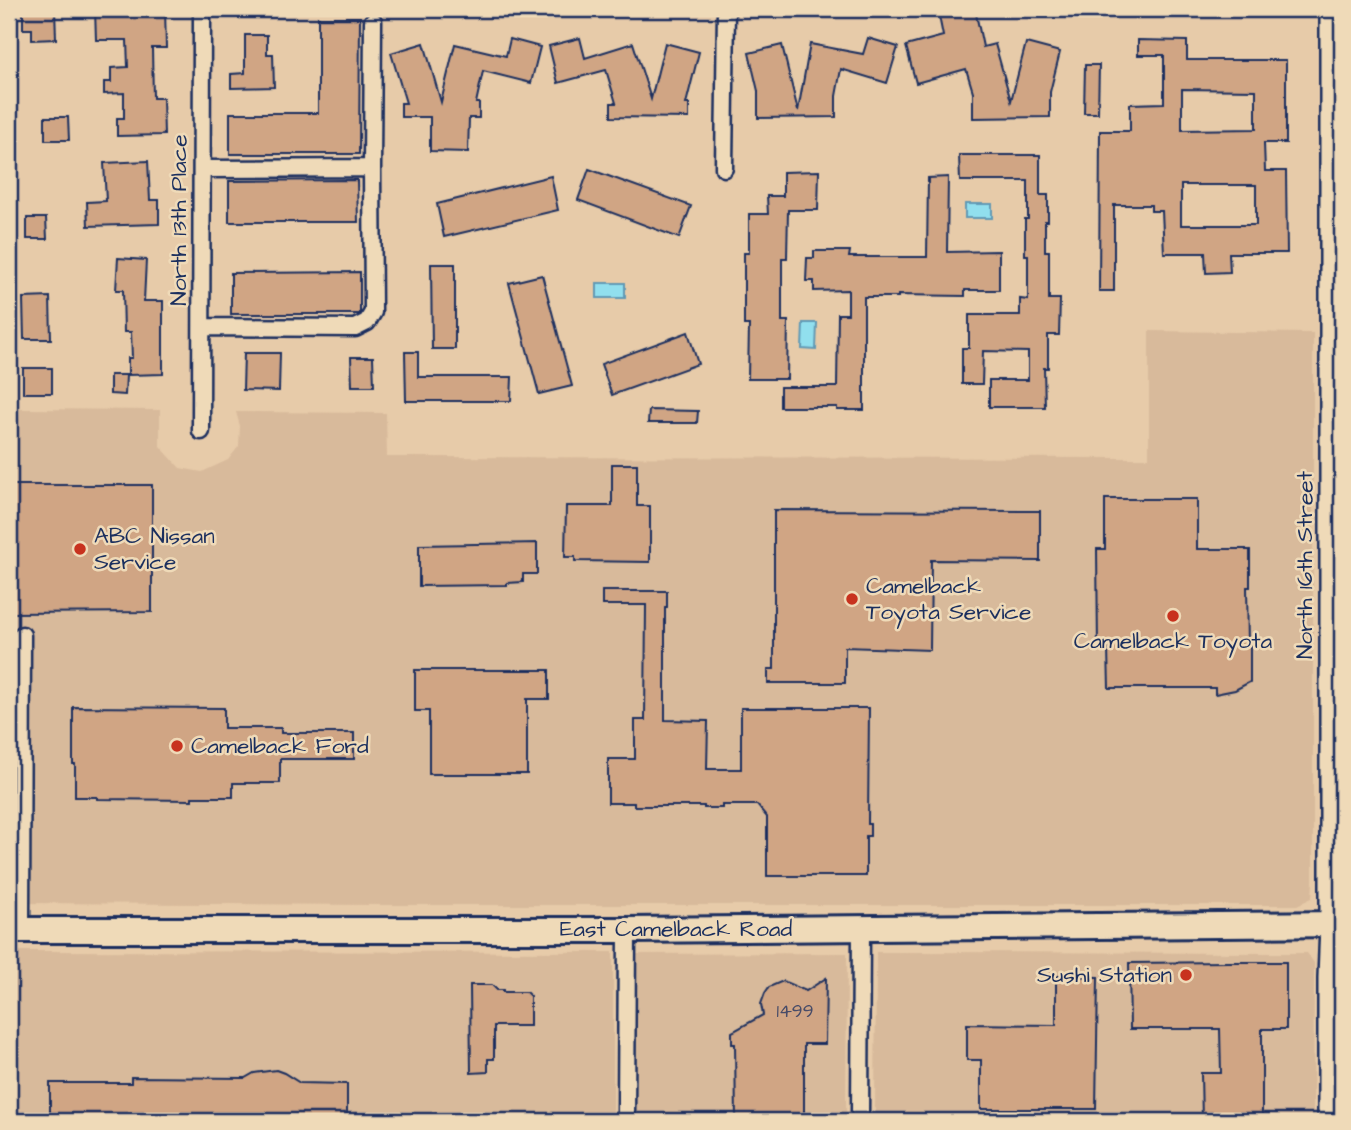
<svg xmlns="http://www.w3.org/2000/svg" width="1351" height="1130" viewBox="0 0 1351 1130" font-family="'Architects Daughter',sans-serif">
  <rect width="100%" height="100%" fill="#e7cba9"/>
  <filter id="ink" filterUnits="userSpaceOnUse"><feTurbulence type="fractalNoise" baseFrequency=".0143" numOctaves="2"/><feDisplacementMap in="SourceGraphic" scale="14" xChannelSelector="R" yChannelSelector="G"/><feConvolveMatrix kernelMatrix="1 2 1 2 8 2 1 2 1" color-interpolation-filters="sRGB"/></filter>
  <g filter="url(#ink)">
    <path fill="#d8ba9b" d="M1149,331l164,2v548l-1,17 -15,7h-911l-377,-2v-484h10l1,-10 140,1v36l20,22 22,4 26,-12 11,-14 1,-20 -4,-14 150,1 1,44 762,1z
      M9,951l604,1v169h-604z
      M876,952l431,1 7,10 -1,158h-438z
      M847,953l-1,168h-211l2,-167z"/>
    <path fill="#91dfee" stroke="#6299b4" stroke-width="2" d="M965,204h27v14h-27z
      M597,283h28v15h-28z
      M803,323h14l-1,27 -14,-1z"/>
    <path fill="#d0a584" stroke="#1b2f5e" stroke-width="2" fill-rule="evenodd" d="M55,9l1,30 -24,1v-11h-9v-19z
      M95,9h70l1,39h-14l1,50h10l1,37 -47,1v-18h7v-25l-20,1v-12h7v-14l17,-1 -1,-27h-31z
      M975,9l8,38 12,-3 16,57 15,-58 34,9 -10,40v25l-77,1v-26l-7,-23 -50,14 -10,-37 37,-10 -4,-20z
      M318,17h42l-1,137h-129v-41h88z
      M245,35h22v19h6l1,33 -43,1v-14l14,-1z
      M580,38l5,20 48,-15 18,56 14,-56 34,9 -13,52h3v14l-78,-1v-14h5l-10,-33 -48,13 -9,-37z
      M868,38l30,9 -11,36 -46,-14 -5,27v21l-78,1v-27l-9,-38 33,-8 16,66 12,-67 53,10z
      M510,39l30,8 -9,36 -48,-12 -7,32h3v15h-10l-1,34 -38,-1v-34h-29v-14h5l-15,-50 33,-10 17,59 14,-58 51,12z
      M1138,40l49,1v19h99v83h-22l1,28h21l1,82h-58l1,19 -24,1 -1,-20h-41l-2,-42h-11v-6h-37v86h-15l1,-160h30v-27l34,-1v-48h-26zM1182,89l74,1v39l-74,1zM1181,185h75v40h-75z
      M1085,65h14l-1,48h-14z
      M45,117h23l1,23h-24z
      M959,155h81v40h8v26h-3v30h4v48h11l-1,36h-11v33h-4l1,39h-56v-27h39v-28l-45,-1 -1,33h-20v-36h7v-33h51v-16l8,1v-45h-3v-36h3v-38h-68z
      M148,161l2,39h9v24l-71,2 -1,-24 19,-1 -2,-38z
      M589,169l102,37 -12,32 -101,-38z
      M819,171l-1,39h-30l-1,48h-5v63h6l-1,58h-39l1,-54h-5v-72h5v-39h19l-1,-18h16v-24z
      M551,176l7,34 -114,27 -7,-33z
      M948,177l-1,75 52,-1v39h-34v6l-67,-1v2h-34v113h-27v-3h-57v-20h57l1,-73h10v-24l-34,1v-10h-8l1,-23h7v-7h36l-1,6h78l1,-79z
      M357,180l1,42h-129v-41z
      M27,218h19l1,21h-20z
      M118,258l28,2 -2,41h19v73l-35,1v-17h4l-1,-26h-7l-1,-42h-7z
      M431,264h24v85h-23z
      M360,272v42h-129v-41z
      M542,275l30,111 -33,8 -30,-111z
      M50,297l1,42h-27l-1,-41z
      M688,332l10,32 -86,31 -11,-31z
      M405,352h13v25h94l-1,24h-105z
      M244,353h36l-1,38 -36,-1z
      M351,357h22l1,29h-22z
      M23,368h29v25h-29z
      M110,375h16l-1,20 -15,-1z
      M649,410l49,1 -1,12h-49z
      M612,464h25v42h13v56l-75,-1v-4h-10l1,-51h46z
      M9,485h143v127l-143,1z
      M1105,499h92v50h49v1h4v37h-3l1,58h2v37l-15,8 -20,4v-6h-106l-1,-39h-10l-1,-100h8z
      M774,510l266,1v50l-109,-1 -1,90 -85,-3v36h-77v-14h6z
      M537,543v31h-14v8l-16,1v2l-88,1v-41z
      M602,591h65v16h-2v113l43,1 -1,48h34v-61h128l-1,116h2v12h-4v40h-99v-59l-10,-12h-35v3h-18v-2h-70v-3h-26v-44h27v-39h10l1,-115h-44z
      M415,670h134v29h-22v75h-98v-63h-14z
      M73,707l151,1v20h57v5h73v26h-74v24h-47v14h-41v3l-95,-1v-2h-22v-33h-2z
      M1229,962h57v67h-24v92h-60l-1,-48h20l-1,-44h-90l-1,-66z
      M1056,976l42,1 -2,132h-115v-49h-14v-36l89,1z
      M826,978l-1,66h-21v77h-68l-1,-77h-3v-12l31,-17 -2,-11 4,-11 4,-6 14,-6 23,10z
      M470,985h22l5,5h6v2h23l4,4v30h-36v33h-6v13l-17,1z
      M276,1070l8,3 16,10 47,1v37h-297v-38h81v-6l114,1 9,-5z"/>
    <g fill="none" stroke-linecap="round" stroke-linejoin="round">
      <defs>
        <path id="street" d="M372,168l1,-147
          M724,168l2,-159
          M202,169l170,-1 1,144 -6,10 -12,6 -153,-1
          M201,431l1,-422
          M21,930l1,-295
          M626,1121l1,-191
          M860,1121l1,-193"/>
        <path id="secondary" d="M1329,1121v-143l2,-53v-916"/>
        <path id="primary" d="M9,930h618l715,-6"/>
      </defs>
      <use href="#street" stroke="#1b2f5e" stroke-width="21"/>
      <use href="#secondary" stroke="#1b2f5e" stroke-width="26"/>
      <use href="#primary" stroke="#1b2f5e" stroke-width="30"/>
      <use href="#street" stroke="#efdab8" stroke-width="16"/>
      <use href="#secondary" stroke="#efdab8" stroke-width="21"/>
      <use href="#primary" stroke="#efdab8" stroke-width="24"/>
    </g>
  </g>
  <g fill="#c8321e" stroke="#efdab8" stroke-width="2.5">
    <circle cx="80" cy="549" r="7"/>
    <circle cx="852" cy="599" r="7"/>
    <circle cx="1173" cy="616" r="7"/>
    <circle cx="177" cy="746" r="7"/>
    <circle cx="1186" cy="975" r="7"/>
  </g>
  <g text-anchor="middle" dominant-baseline="central" stroke-width="5" stroke-linejoin="round" paint-order="stroke">
    <g font-size="19" fill="#484c68">
      <text x="795" y="1011">1499</text>
    </g>
    <g font-size="23" fill="#1b2f5e" stroke="#efdab8">
      <text transform="translate(179 220) rotate(-90)">North 13th Place</text>
      <text transform="translate(1305 565) rotate(-90)">North 16th Street</text>
      <text x="676" y="929">East Camelback Road</text>
    </g>
    <g font-size="23" fill="#1b2f5e" stroke="#efdab8" text-anchor="start">
      <text x="94" y="536">ABC Nissan<tspan x="94" dy="26">Service</tspan></text>
      <text x="866" y="586">Camelback<tspan x="866" dy="26">Toyota Service</tspan></text>
      <text x="1173" y="641" text-anchor="middle">Camelback Toyota</text>
      <text x="191" y="746">Camelback Ford</text>
      <text x="1172" y="975" text-anchor="end">Sushi Station</text>
    </g>
  </g>
  <rect width="1351" height="1130" fill="none" stroke="#efdab8" stroke-width="35"/>
  <rect x="18" y="18" width="1316" height="1095" fill="none" stroke="#1b2f5e" stroke-width="2.5" filter="url(#ink)"/>
</svg>
